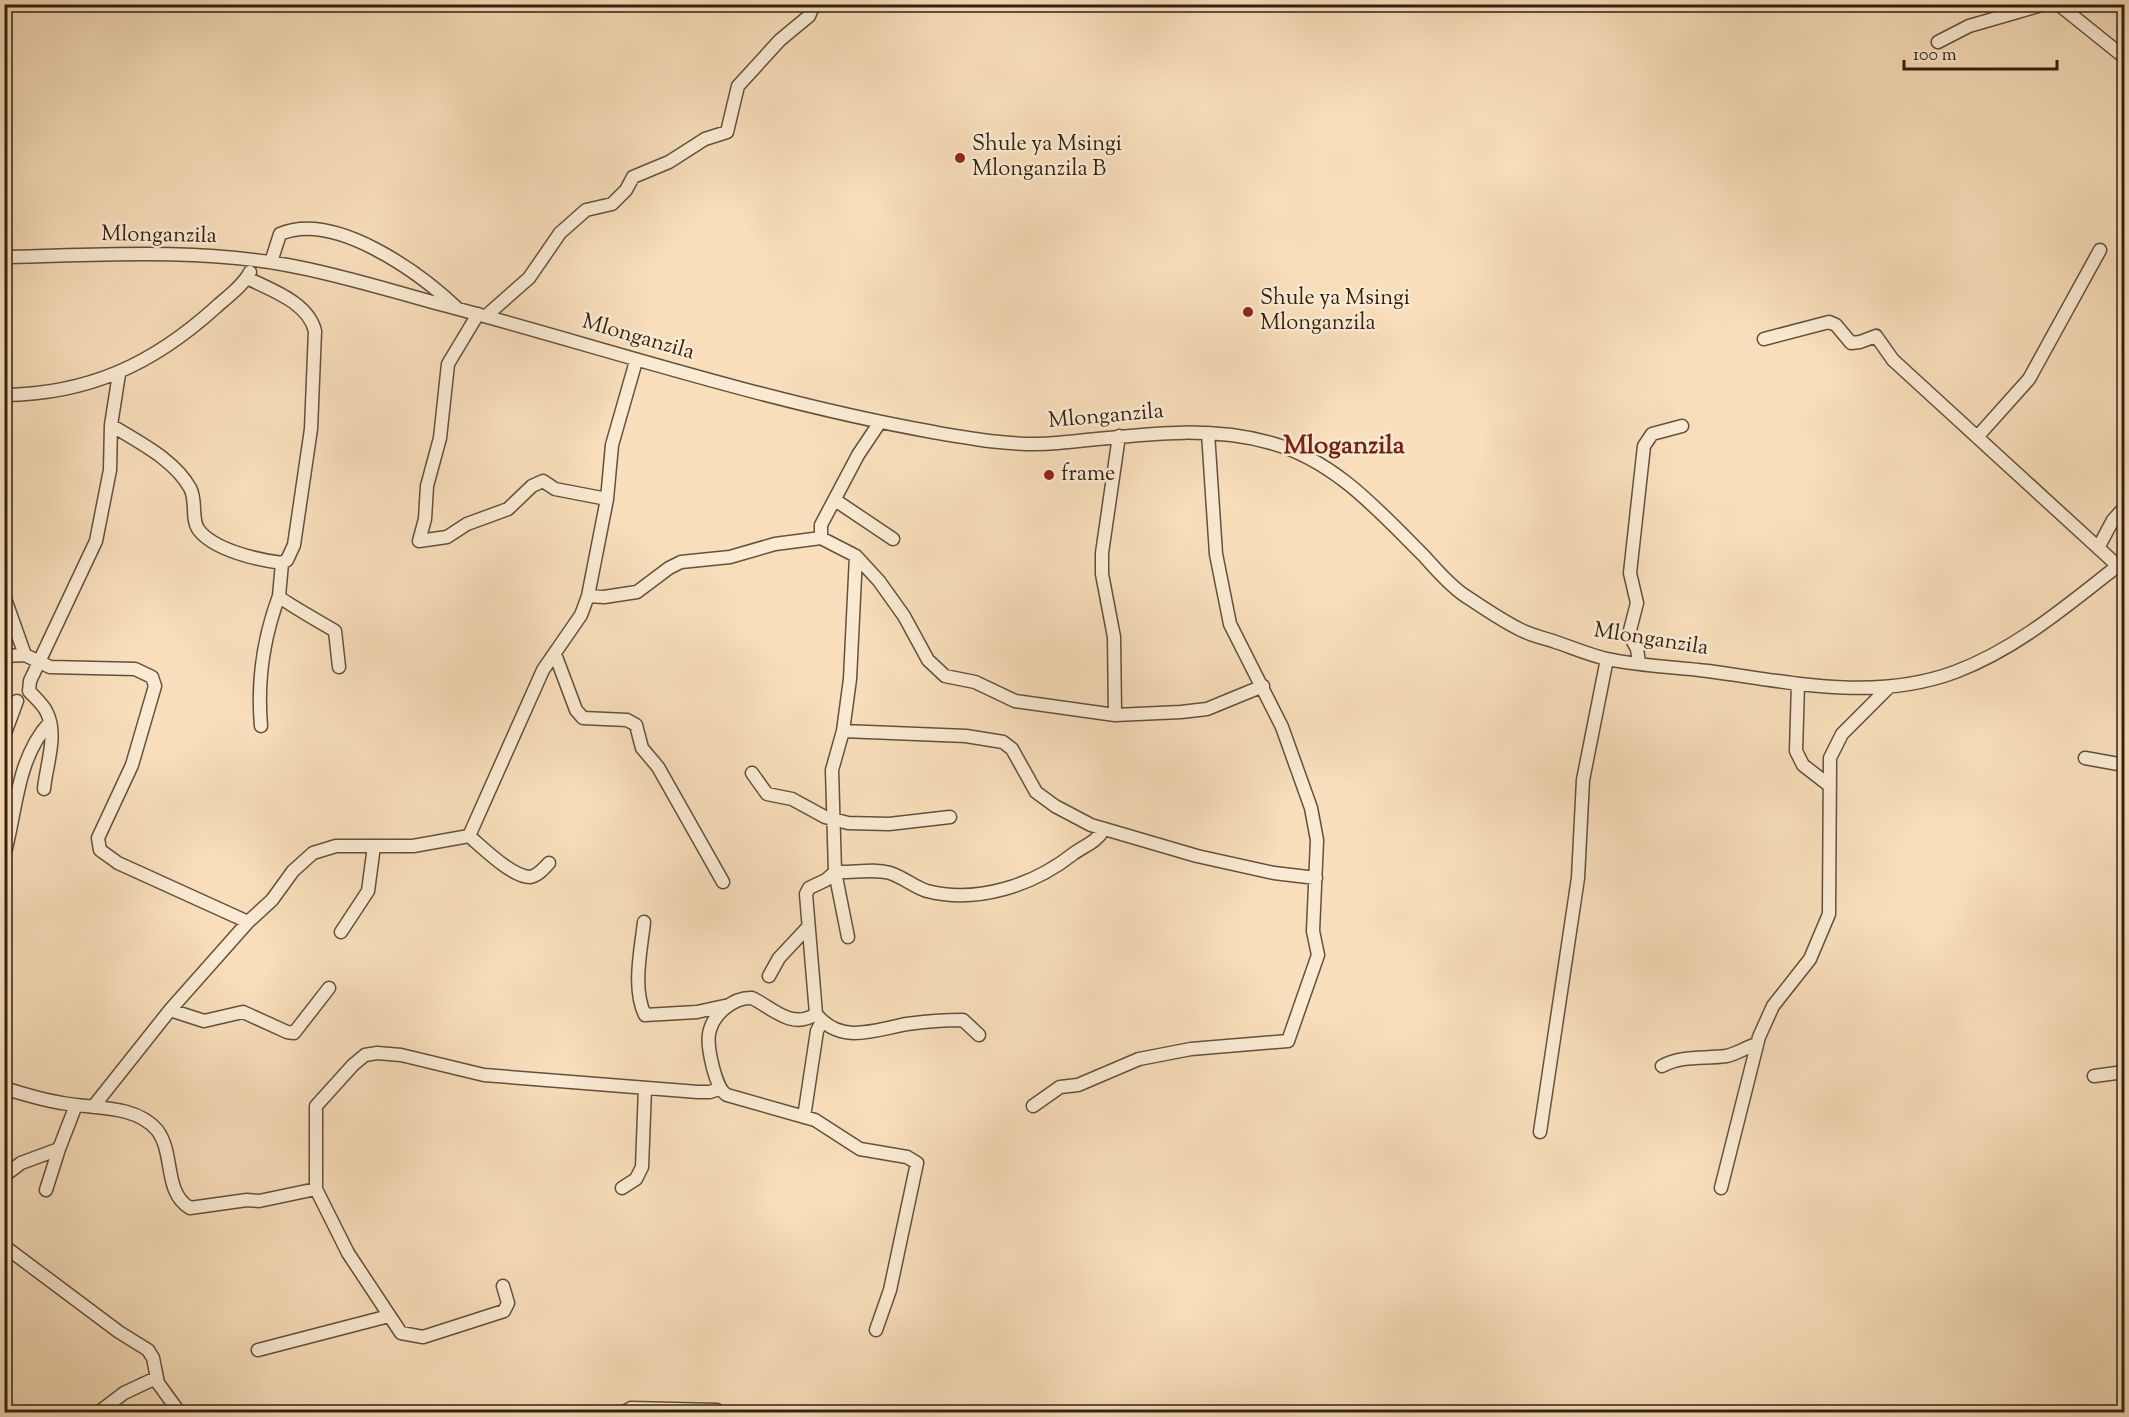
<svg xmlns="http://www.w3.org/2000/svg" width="2129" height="1417" viewBox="0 0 2129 1417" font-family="'Sorts Mill Goudy',serif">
  <rect width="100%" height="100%" fill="#f8debb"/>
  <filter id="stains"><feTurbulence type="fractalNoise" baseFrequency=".00333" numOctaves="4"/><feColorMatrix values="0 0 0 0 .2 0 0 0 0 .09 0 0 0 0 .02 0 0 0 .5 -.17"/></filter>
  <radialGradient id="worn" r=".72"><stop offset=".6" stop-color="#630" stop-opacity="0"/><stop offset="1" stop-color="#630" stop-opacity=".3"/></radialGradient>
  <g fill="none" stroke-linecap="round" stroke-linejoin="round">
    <defs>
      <path id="minor" d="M2058,4l66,53
        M1938,42l31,-16 76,-22
        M4,257c94,-2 191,-9 283,8 56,10 110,28 164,42 160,43 319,96 482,125 40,7 84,15 124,11 71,-6 143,-20 214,0 63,17 107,67 152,112 13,14 25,29 41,40 18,12 38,26 57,35 10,5 22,8 32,11 18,6 36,14 54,18 33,7 68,8 101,12 82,11 166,31 247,1 64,-24 116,-70 169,-111
        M271,262l9,-28c55,-23 139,38 178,75
        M478,314l-30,50 -8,74 -13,48 -2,33 -6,22 28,-4 20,-13 41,-15 24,-23 11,-5 12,8 52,10
        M486,316l43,-38 31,-45 26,-23 26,-6 14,-14 7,-13 36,-15 36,-23 22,-7 11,-46 42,-46 29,-24 5,-12
        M1764,339l65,-17 7,3 15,18 9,-1 16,-6 17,24 225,206
        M4,395c85,-1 149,-31 211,-87 12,-11 28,-22 35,-36
        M880,422l-22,33 -37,70v13l35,18 23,25 25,35 24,44 17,16 30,6 40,19 100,14 66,-3 26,-3 56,-23
        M111,425c27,17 63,34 79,63 7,12 1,30 8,41 15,21 60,31 84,34l5,-3 7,-15 17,-116 4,-98c-7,-29 -44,-41 -68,-53
        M1978,436l51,-57 71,-129
        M835,500l58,39
        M2098,548l15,-28 11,-12
        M856,556l-6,123 -7,52 -11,39 3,102 -9,8 -17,8 -3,6 10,120c25,31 58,16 91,10 14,-2 41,-4 56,-4l16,15
        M282,563l-3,33c3,5 48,30 56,35l4,36
        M4,596l21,59
        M588,596l16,1 33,-5 32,-24 12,-6 49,-5 45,-13 46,-6
        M555,654l21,56 7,8 44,2 9,5 6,23 16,19 65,115
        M4,656l21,-1 25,12 85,2 17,8 3,9 -23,79 -34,73 2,12 18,13 130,59 24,-22 21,-29 20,-18 23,-7h38
        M1639,662l-2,-13 -8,-15 8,-31 -7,-30 14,-127 8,-12 30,-8
        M1798,684l-2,67 7,14 27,21
        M1115,715l-1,-78 -12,-63v-21l17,-117
        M261,726c-4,-45 2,-87 18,-130
        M843,731l123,5 37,6 9,7 24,43 19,14 36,19 106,31 77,17 42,5
        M4,736l13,-35
        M2085,758l39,7
        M752,773l15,21 25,5 33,18 23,6 41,1 61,-7
        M44,789c2,-23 14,-54 3,-76 -3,-8 -12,-15 -18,-22l1,-10 66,-140 14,-71 1,-45 8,-51
        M469,836c13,11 43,41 61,41 8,-1 14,-9 19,-14
        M4,856c13,-46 12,-97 46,-134
        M644,922c-3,28 -12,66 1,93l52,-3 32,-7
        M341,932l27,-41 6,-45h39l56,-10 74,-166 38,-55 7,-19 19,-97 5,-54 24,-84
        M848,937l-13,-65c18,1 38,-4 55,1 13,4 24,14 37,18 50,13 107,-6 146,-37 12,-9 23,-11 31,-25
        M769,976l10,-18 29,-31
        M170,1010l34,11 39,-9 44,20 7,1 35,-45
        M816,1014c-25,16 -43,-6 -64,-16 -19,-1 -40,17 -43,36 -2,12 6,55 18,61l88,25 45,29 47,8 10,6 -27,127 -14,40
        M1662,1066c20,-11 42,-7 64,-10 11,-2 20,-9 31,-12
        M2094,1076l30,-4
        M4,1088c19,6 39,12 58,15 30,6 73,1 95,27 18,23 6,62 33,78l57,-8 12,1 57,-12 32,64 53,80 22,4 81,-26 4,-8 -5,-17
        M1033,1106l27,-19 18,-2 61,-26 52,-10 97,-8 30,-86 -5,-24 4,-91 -6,-32 -29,-81 -52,-103 -14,-70 -8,-121
        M93,1107l77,-97 78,-88
        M804,1117l13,-86 5,-10
        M1540,1132l38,-254 5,-98 24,-121
        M4,1176l17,-13 38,-14 17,-44
        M622,1188l14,-9 6,-12 3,-79
        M1721,1188l38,-151 14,-31 37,-47 19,-45 1,-156 12,-24 47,-47
        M316,1189v-83l37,-41 12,-10 12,-2 24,2 83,20 214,17h12l9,-3
        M46,1190l13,-41
        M4,1246l115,86 29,18 5,8 5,25 21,29
        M258,1350l131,-34
        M99,1412l25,-19 32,-15
        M624,1412l7,-4 86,2"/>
    </defs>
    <use href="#minor" stroke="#64503b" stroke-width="15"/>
    <use href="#minor" stroke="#faead3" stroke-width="12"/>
  </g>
  <g fill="#8f2418" stroke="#faead3" stroke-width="2">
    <circle cx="960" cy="158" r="6"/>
    <circle cx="1248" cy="312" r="6"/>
    <circle cx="1049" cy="475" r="6"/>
  </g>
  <g text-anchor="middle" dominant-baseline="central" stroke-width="5" stroke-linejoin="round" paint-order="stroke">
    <g font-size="22" fill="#332010" stroke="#faead3" text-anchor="start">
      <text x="972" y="145">Shule ya Msingi<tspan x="972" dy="25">Mlonganzila B</tspan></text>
      <text x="1260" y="299">Shule ya Msingi<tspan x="1260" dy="25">Mlonganzila</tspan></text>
      <text x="1061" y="475">frame</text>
    </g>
    <g font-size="22" fill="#332010" stroke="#faead3">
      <text transform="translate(159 236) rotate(1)">Mlonganzila</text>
      <text transform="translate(638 338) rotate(16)">Mlonganzila</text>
      <text transform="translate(1106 417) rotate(-5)">Mlonganzila</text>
      <text transform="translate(1651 640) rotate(9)">Mlonganzila</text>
    </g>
    <g font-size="26" font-weight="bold" fill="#7a1f14" stroke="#faead3">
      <text x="1344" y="446">Mloganzila</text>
    </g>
  </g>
  <rect width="2129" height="1417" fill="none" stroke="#f8debb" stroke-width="24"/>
  <rect x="6" y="6" width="2117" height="1405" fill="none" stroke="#332010" stroke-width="3"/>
  <rect x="12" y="12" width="2105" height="1393" fill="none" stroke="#332010" stroke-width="1.5"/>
  <path d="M1904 60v9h153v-9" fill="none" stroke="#332010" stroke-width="3"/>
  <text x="1913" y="60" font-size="18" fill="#332010" stroke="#faead3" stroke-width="4.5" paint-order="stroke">100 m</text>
  <rect width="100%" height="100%" filter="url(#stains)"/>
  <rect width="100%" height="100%" fill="url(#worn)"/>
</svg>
